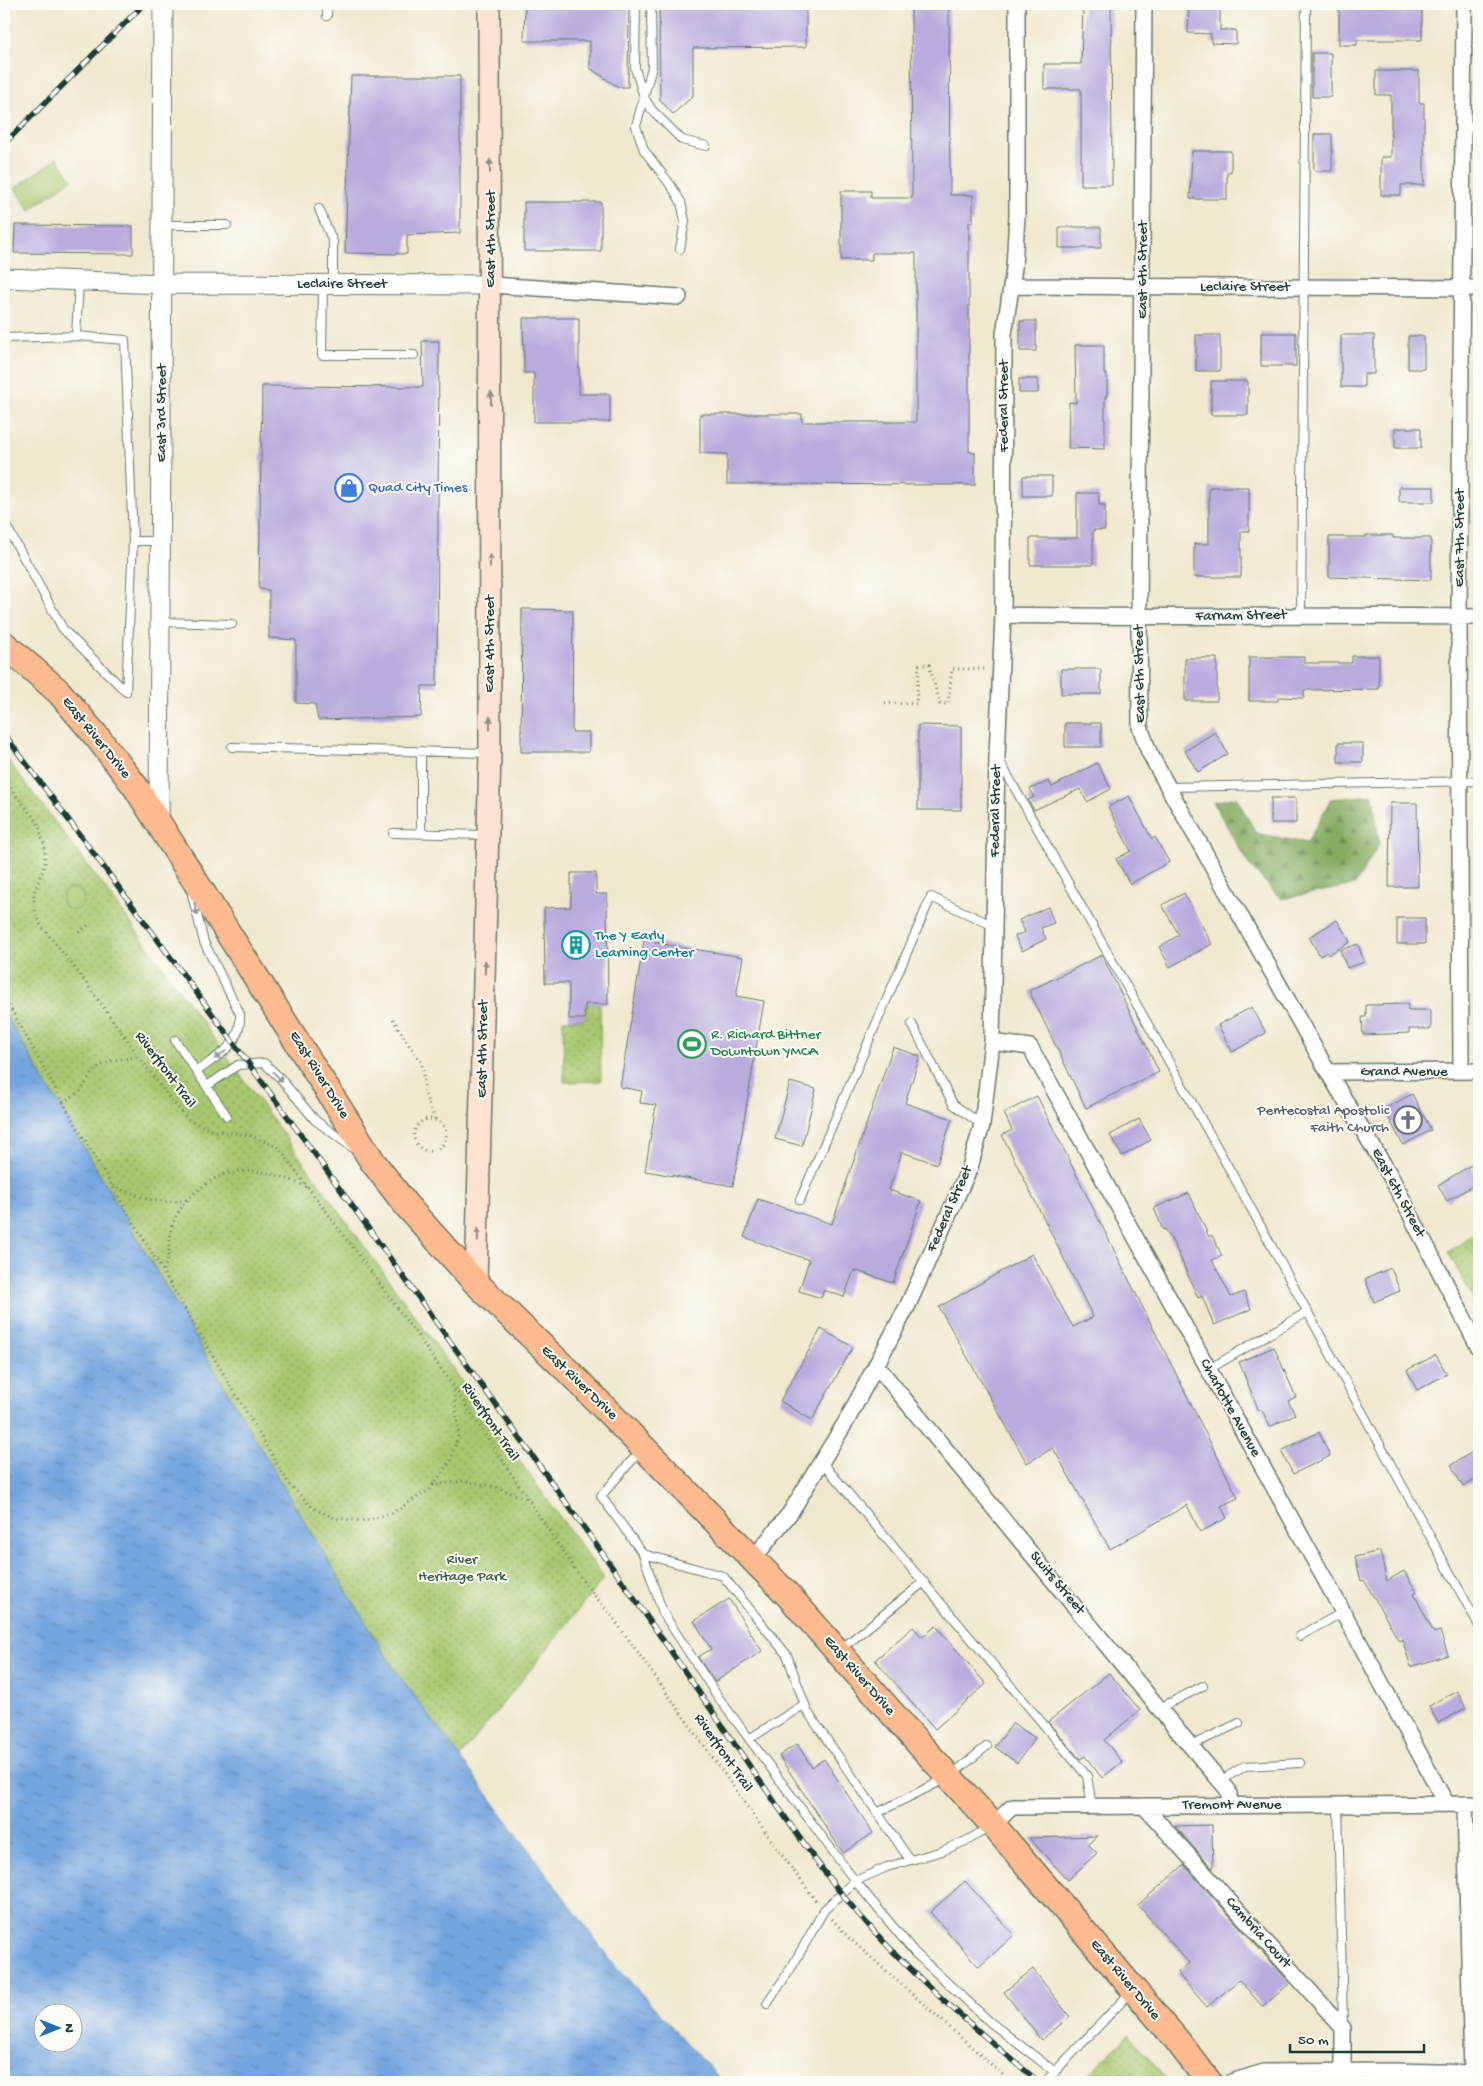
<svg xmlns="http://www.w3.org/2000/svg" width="1483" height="2086" viewBox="0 0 1483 2086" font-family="'Gochi Hand',sans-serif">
  <defs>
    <pattern id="forest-firs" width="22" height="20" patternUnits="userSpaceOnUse" patternTransform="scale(1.25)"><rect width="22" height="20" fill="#86ac62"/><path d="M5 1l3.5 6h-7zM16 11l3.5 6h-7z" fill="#6d8d52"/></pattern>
    <pattern id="park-dots" width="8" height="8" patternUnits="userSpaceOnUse" patternTransform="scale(1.25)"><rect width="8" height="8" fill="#a9c86f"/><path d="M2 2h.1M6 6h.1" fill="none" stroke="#89a45c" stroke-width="1.8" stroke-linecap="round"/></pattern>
    <pattern id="water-ripples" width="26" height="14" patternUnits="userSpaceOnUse" patternTransform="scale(1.25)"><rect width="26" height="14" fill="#75a5df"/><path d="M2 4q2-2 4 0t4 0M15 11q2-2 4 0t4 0" fill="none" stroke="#5f88b6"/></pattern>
  </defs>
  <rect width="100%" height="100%" fill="#fdfcf7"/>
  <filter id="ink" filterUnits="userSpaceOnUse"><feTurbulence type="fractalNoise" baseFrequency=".02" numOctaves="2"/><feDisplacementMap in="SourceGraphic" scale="10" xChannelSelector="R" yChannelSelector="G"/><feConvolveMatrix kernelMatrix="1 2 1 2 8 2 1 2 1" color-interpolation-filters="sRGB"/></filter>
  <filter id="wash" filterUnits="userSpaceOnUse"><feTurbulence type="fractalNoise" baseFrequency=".0096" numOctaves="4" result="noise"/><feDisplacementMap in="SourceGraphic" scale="20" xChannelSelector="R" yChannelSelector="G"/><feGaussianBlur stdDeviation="1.12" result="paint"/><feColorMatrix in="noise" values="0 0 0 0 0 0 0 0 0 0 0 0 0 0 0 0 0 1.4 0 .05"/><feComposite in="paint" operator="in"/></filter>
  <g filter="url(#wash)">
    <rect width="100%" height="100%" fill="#f0e8cf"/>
    <path fill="url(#forest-firs)" stroke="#52744b" d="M1373,795l6,49 -24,41 -74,14 -32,-34 -36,-63 23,-5 20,36 51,10 24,-44z"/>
    <path fill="url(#park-dots)" stroke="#648252" d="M4,755l110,145 490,678 -144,179 -67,-90 -107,-176 -282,-479z
      M585,1004h15l1,77 -37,1 -1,-62 22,-1z
      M1479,1231v78l-31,-57z
      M1129,2034l39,48h-88z"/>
    <path fill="#a9c86f" stroke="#648252" d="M57,158l15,21 -42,31 -15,-22z
      M62 899a11 11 0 1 1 22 0a11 11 0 1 1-22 0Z"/>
    <path fill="url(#water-ripples)" stroke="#4a718a" fill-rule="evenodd" d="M4,1012l282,479 107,176 219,295 111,120h-719zM42,2014h30v30h-30z"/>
    <g id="blocks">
      <path fill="#b9abdd" d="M525,4h104l-1,83h-10l-28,-19v-27h-66z
        M659,4h147v43l-113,1v48l-20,18 -13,-14z
        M911,4h38l1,191h23v27h-4v230h6v33l-248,-1v-30l-27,-1v-39h102v8h114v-169h-44v7h-31v-69h30v7h41z
        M1189,4h31v26h16v14l-25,-1v-9l-23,-1z
        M1351,4l71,1v35h-65v5h-18v-36h12z
        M1083,6h28l1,179h-31v-96h-37v-25h37z
        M1312,53h19v44h-19z
        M1376,71h43v32h5v82h-23v10h-20v-38h10v-62h-15z
        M351,76h109v157l-53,2v19l-62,-1z
        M1314,134h18v37h-18z
        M1192,151h39v21h-4v27h-37z
        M524,202h77v49h-77z
        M15,225l118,1v28l-119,-1z
        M1059,227h42v21h-42z
        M523,318h56v76h31v28h-76v-49h-10z
        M1020,321h16v30h-16z
        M1261,333h35v33h-35z
        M1196,335h24v36h-24z
        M1341,335h33v39h-10v13h-23z
        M1408,336h16v33h-16z
        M422,341h17l-2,345h-15l-1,31 -103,3 -3,-16 -19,-1v-63l-27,-2v-48l-10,-1 3,-203 161,1z
        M1075,345h29v29h3v22h-2v53l-37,-1 1,-46 7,1z
        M1019,379h19v14h-19z
        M1211,381h37v34h-37z
        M1395,428h26v20h-26z
        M1023,476h29v20h-29z
        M1209,487h40v44h-8v46h-47v-33h15z
        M1399,487h35v15h-35z
        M1077,493h22v12h6v25h-12v35h-63v-27h47z
        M1366,535h27v3h38v42l-102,-3v-40h37z
        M522,609l51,1 -1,122h17v20h-68z
        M1352,656h27v33l-75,1v8l-26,-1v4h-29v-44h55v6h48z
        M1185,658h32v43h-32z
        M1061,669h40v25h-40z
        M1065,723h36v24h-36z
        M918,725l43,1v84h-43z
        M1215,732l13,22 -30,18 -13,-21z
        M1338,743h25v19h-25z
        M1097,763l14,26 -24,13 -7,-13 -46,21 -6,-10 6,-3 -4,-8 19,-8 3,6z
        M1129,796l23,43 3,-2 14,25 -39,22 -14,-25 15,-8 -23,-44z
        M1271,798h25v25h-25z
        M1390,803h27l1,84h-29z
        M571,873h25v21h11l1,110h-23v15h-16v-36h-24l-1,-75 27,-1z
        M1184,893l28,51 -42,23 -11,-20 20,-12 -17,-30z
        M1048,907l6,16 -13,5 5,11 -24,12 -7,-15 10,-4 -6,-12z
        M1397,918h28v26h-28z
        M1337,920l13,22 -22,13 -1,-3 -7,4 -11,-19z
        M644,941l99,16 -7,39 28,5 -31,185 -88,-15 11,-66 -16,-2 2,-12 -22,-4z
        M1358,944l6,18 -17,6 -7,-18z
        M1102,955l57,117 -73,36 -57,-117z
        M1408,1004v6h23v19h-22v4l-46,2 -1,-18h4v-12z
        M1252,1007l14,26 -34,19 -14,-27z
        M893,1047l27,9 -15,47 47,16 -15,45 -35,-12 -13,38 32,11 -28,82 -39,-13 -10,27 -20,-7 -3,8 -22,-7 10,-31 -65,-23 14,-38 74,25z
        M790,1082l26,7 -14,57 -27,-7z
        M1412,1094l19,36 -28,15 -19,-36z
        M1037,1096l201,402 -17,8 6,12 -27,14 -13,-27 -77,44 -57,-101 -26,15 -88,-156 93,-53 41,73 20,-10 -91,-182 10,-5 -8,-17z
        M1139,1119l12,21 -29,16 -12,-21z
        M1471,1165l8,17 -32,19 -9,-16z
        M1189,1193l20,44 3,-2 10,21 -10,4 19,37 13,-5 7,17 -37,16 -12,-29 -4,2 -23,-52 -10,-17 -2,1 -9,-22z
        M1391,1268l9,23 -26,11 -9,-23z
        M821,1329l32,18 -41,73 -32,-19z
        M1274,1347l22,50 -8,4 7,13 -25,13 -8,-17 -3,1 -20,-49z
        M1436,1355l11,19 -30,16 -10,-20z
        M1319,1432l11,24 -37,18 -12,-23z
        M1479,1448v29l-16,10 -12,-22z
        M1380,1551l7,30 17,-10 13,21 -3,2 20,39 6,-2 8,24 -37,12 -9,-28 -3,2 -35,-61 -3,1 -6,-24z
        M729,1599l33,52 -47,31 -17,-25 13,-8 -17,-28z
        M936,1626l50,58 -51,45 -60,-69 38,-33 9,10z
        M1109,1673l31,37 -36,30 18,22 -20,16 -17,-22 -5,3 -32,-37z
        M1457,1691l9,17 -28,15 -9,-17z
        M1013,1723l22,15 -18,25 -22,-16z
        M797,1744l15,23 12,-8 49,74 -30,20 -64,-97z
        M1212,1825l1,44 -38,-43z
        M1097,1836l-9,8 9,9 -29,27 -39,-42z
        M1184,1865l106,118 -27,24 -24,-27 -32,27 -30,-34 12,-10 -51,-58z
        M965,1881l49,54 -35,32 -49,-55z
        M1033,1969l37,48 -29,23 -37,-48z"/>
    </g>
  </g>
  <g filter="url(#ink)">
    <use href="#blocks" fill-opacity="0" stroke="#68796a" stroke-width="1"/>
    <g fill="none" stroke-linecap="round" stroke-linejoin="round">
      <defs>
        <path id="service" d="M636,4l-1,64 9,29 8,13 30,30 24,6
          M651,10l1,57 -16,59 8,24 28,37 9,15 4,19 -5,28
          M327,16v-12
          M1463,127h16
          M319,209l14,33v42
          M162,225h65
          M323,284l-1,71h92
          M76,336l3,-55
          M4,338l72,-2 49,4 8,201 -7,151 -63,-63 -59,-107
          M133,541h28
          M1301,615l5,-611
          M161,622l71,2
          M232,747l256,6
          M999,760l236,419 244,447
          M1168,787l311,-6
          M393,833l93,2
          M421,834v-83
          M192,895l12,47 36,72c2,31 -21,41 -43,57
          M912,1024l41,80 29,21
          M175,1040l52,76
          M207,1086l31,-21 26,-2 16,15 35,42 38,28
          M800,1200l131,-303 63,29
          M1209,1369l98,-57
          M641,1450l-40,46 42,58 20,59 55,84 137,184 60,72 75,69 65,50
          M821,1461l266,315 5,30
          M643,1554l80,22 64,79 20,56 103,149
          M1300,1636l43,-24
          M841,1649l83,-67
          M1158,1709l45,-23
          M749,1739l56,-35
          M1190,1746l49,-23
          M1220,1781l25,-15 55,-3
          M1338,1804l5,223
          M877,1813l72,-36 38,-31
          M767,2004l26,-39 31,-55 31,-29 32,-14 55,-16 26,-11 22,-13
          M1393,2071l5,11
          M1045,2082l87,-91"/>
        <path id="minor" d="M1144,4l-5,613 1,110 9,25 19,35 160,285 63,105 88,171
          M491,285l188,12
          M1011,286l468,2
          M1003,615c159,3 317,0 476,2
          M992,1042l38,5 313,565 103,191
          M1461,1071l-2,-455 5,-612
          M1328,1072l151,-1
          M876,1365c117,141 232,285 352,425l3,15
          M753,1559l37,-46 57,-93 61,-115 62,-138 12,-42 10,-83 5,-286 6,-141 1,-281 10,-66 3,-53v-211
          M1465,1804l7,268
          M1144,1806l199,222v43
          M993,1825l19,-18 467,-3
          M1231,2082l33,-10 129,-1 86,2"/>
        <path id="tertiary" d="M4,278l159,6 328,1
          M159,823l4,-819"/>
        <path id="secondary" d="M476,1283l14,-530 -1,-749"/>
        <path id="primary" d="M4,644l55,48 39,46 37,48 238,376 33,43 70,78 96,92 215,219 133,151 73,80 183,214 33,43"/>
      </defs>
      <use href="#service" stroke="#68796a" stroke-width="10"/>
      <use href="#minor" stroke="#68796a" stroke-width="18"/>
      <use href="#tertiary" stroke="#68796a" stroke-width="21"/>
      <use href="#secondary" stroke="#68796a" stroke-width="24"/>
      <use href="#primary" stroke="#68796a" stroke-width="28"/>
      <path stroke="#68796a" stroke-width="3" stroke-dasharray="1 4" stroke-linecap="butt" d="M885,703l31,1 3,-39h10l11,39h8l4,-35h33
        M4,780l34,43 7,24v18l-11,28v14l6,17 35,44 94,130 19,21 22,11 39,5 29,12 108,145 67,94 129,194 32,39 165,232 37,50
        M79,932l12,-9
        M4,997l69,123 216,364 24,24 21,10 31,3 27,-8 37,-23 4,-5 31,-4 29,5 34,13
        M393,1019l14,23 15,21 3,32 10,24
        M63,1102l18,-11 8,-14 11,-11 13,-6 26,-3
        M414 1135a16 16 0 1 1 32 0a16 16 0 1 1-32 0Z
        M113,1186c25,10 46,20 73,14
        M163,1270c9,-16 4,-36 12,-52 6,-12 14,-21 24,-29 35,-29 70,-19 108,-2
        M433,1485l18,-25 8,-27 -6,-46
        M832,1919l16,18 163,145"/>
      <use href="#service" stroke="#fff" stroke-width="8"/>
      <use href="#minor" stroke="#fff" stroke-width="15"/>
      <use href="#tertiary" stroke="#fff" stroke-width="19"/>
      <use href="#secondary" stroke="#fee3d2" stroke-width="21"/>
      <use href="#primary" stroke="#fcba8e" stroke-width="25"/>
      <defs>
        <path id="rail" d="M4,144l140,-140
          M4,734c198,262 390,529 581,795 57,79 111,159 166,239 30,42 58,86 90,125 58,72 127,130 198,189"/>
      </defs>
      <use href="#rail" stroke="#1f3d34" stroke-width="5.5"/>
      <use href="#rail" stroke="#fdfcf7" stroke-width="4" stroke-dasharray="11" stroke-linecap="butt"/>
    </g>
    <defs><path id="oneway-solid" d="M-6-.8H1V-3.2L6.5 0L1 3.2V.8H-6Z" transform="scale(1.25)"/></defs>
    <g fill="#8e9083">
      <use href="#oneway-solid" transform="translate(490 166) rotate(-90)"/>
      <use href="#oneway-solid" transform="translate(491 398) rotate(-90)"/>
      <use href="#oneway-solid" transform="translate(490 561) rotate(-90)"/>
      <use href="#oneway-solid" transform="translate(490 723) rotate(-90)"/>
      <use href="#oneway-solid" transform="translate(485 967) rotate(-89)"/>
      <use href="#oneway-solid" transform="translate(478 1235) rotate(-88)"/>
    </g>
    <g fill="#8f9e9a">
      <use href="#oneway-solid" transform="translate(196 909) rotate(76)"/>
      <use href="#oneway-solid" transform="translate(220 1055) rotate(145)"/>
      <use href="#oneway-solid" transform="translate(278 1077) rotate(46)"/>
    </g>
  </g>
  <defs>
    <symbol id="shop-ring" viewBox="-11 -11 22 22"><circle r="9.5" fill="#fdfcf7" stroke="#3f7fe0" stroke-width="1.5"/><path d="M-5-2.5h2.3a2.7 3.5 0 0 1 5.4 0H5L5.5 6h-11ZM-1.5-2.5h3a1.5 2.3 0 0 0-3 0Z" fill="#3f7fe0"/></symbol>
    <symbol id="building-ring" viewBox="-11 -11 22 22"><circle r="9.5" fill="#fdfcf7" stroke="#0f9aa8" stroke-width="1.5"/><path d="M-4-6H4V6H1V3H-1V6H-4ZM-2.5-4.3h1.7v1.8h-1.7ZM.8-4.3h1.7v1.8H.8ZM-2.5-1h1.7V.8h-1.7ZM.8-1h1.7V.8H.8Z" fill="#0f9aa8"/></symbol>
    <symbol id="stadium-ring" viewBox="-11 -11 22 22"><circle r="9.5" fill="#fdfcf7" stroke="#2e9e5b" stroke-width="1.5"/><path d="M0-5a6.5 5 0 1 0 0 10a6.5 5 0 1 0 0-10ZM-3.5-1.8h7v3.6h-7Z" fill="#2e9e5b"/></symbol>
    <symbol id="church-ring" viewBox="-11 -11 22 22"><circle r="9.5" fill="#fdfcf7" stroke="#6b7280" stroke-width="1.5"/><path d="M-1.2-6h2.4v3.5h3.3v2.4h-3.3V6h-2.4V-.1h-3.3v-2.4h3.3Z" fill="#6b7280"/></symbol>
  </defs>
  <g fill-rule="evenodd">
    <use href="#shop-ring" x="333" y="472" width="32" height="32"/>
    <use href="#building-ring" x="560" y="929" width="32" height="32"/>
    <use href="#stadium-ring" x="676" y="1028" width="32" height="32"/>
    <use href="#church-ring" x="1392" y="1104" width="32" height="32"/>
  </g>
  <g text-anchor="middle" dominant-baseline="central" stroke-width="4" stroke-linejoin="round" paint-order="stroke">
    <g font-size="15" fill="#1f3d34" stroke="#fdfcf7">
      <text transform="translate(491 239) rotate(-90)">East 4th Street</text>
      <text transform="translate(1143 270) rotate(-90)">East 6th Street</text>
      <text x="342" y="284">Leclaire Street</text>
      <text x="1245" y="287">Leclaire Street</text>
      <text transform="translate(1004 406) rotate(-90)">Federal Street</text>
      <text transform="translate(162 413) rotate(-90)">East 3rd Street</text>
      <text transform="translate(1460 538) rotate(-90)">East 7th Street</text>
      <text transform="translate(1241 616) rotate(-1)">Farnam Street</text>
      <text transform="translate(490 644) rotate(-90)">East 4th Street</text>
      <text transform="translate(1140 674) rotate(-91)">East 6th Street</text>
      <text transform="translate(96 738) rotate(51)">East River Drive</text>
      <text transform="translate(996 811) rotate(-89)">Federal Street</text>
      <text transform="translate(483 1049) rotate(-89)">East 4th Street</text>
      <text transform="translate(165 1070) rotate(53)">Riverfront Trail</text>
      <text x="1404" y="1072">Grand Avenue</text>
      <text transform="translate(319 1075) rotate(58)">East River Drive</text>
      <text transform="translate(1398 1193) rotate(62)">East 6th Street</text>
      <text transform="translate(950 1209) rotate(-66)">Federal Street</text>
      <text transform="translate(579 1383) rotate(44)">East River Drive</text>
      <text transform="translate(1230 1408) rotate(61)">Charlotte Avenue</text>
      <text transform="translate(490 1422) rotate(56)">Riverfront Trail</text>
      <text transform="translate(1057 1583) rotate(50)">Swits Street</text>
      <text transform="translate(859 1676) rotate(49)">East River Drive</text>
      <text transform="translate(723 1753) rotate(55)">Riverfront Trail</text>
      <text x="1232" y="1805">Tremont Avenue</text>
      <text transform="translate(1258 1933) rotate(48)">Cambria Court</text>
      <text transform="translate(1125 1980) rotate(50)">East River Drive</text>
    </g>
    <g font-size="15" fill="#366cbe" stroke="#fdfcf7" text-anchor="start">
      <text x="368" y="488">Quad City Times</text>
    </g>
    <g font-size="15" fill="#0d838f" stroke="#fdfcf7" text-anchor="start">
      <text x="595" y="936">The Y Early<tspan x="595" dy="17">Learning Center</tspan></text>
    </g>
    <g font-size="15" fill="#27864d" stroke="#fdfcf7" text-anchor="start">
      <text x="711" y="1035">R. Richard Bittner<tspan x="711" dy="17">Downtown YMCA</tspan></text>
    </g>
    <g font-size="15" fill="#5b616d" stroke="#fdfcf7" text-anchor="end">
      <text x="1389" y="1111">Pentecostal Apostolic<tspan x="1389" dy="17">Faith Church</tspan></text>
    </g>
    <g font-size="15" fill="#426043" stroke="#fdfcf7">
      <text x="462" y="1560">River<tspan x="462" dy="17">Heritage Park</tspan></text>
    </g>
  </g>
  <rect width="1483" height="2086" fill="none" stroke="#fdfcf7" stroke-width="20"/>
  <g transform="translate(58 2028) rotate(90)"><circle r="24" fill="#fdfcf7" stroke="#a4b0a9"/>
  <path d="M0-4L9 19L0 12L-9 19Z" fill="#1f6fb2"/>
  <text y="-8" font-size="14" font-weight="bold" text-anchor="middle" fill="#1f3d34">N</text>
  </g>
  <path d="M1290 2044v8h134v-8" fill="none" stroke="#1f3d34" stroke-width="2.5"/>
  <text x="1298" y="2044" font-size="15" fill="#1f3d34" stroke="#fdfcf7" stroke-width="4" paint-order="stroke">50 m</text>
</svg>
